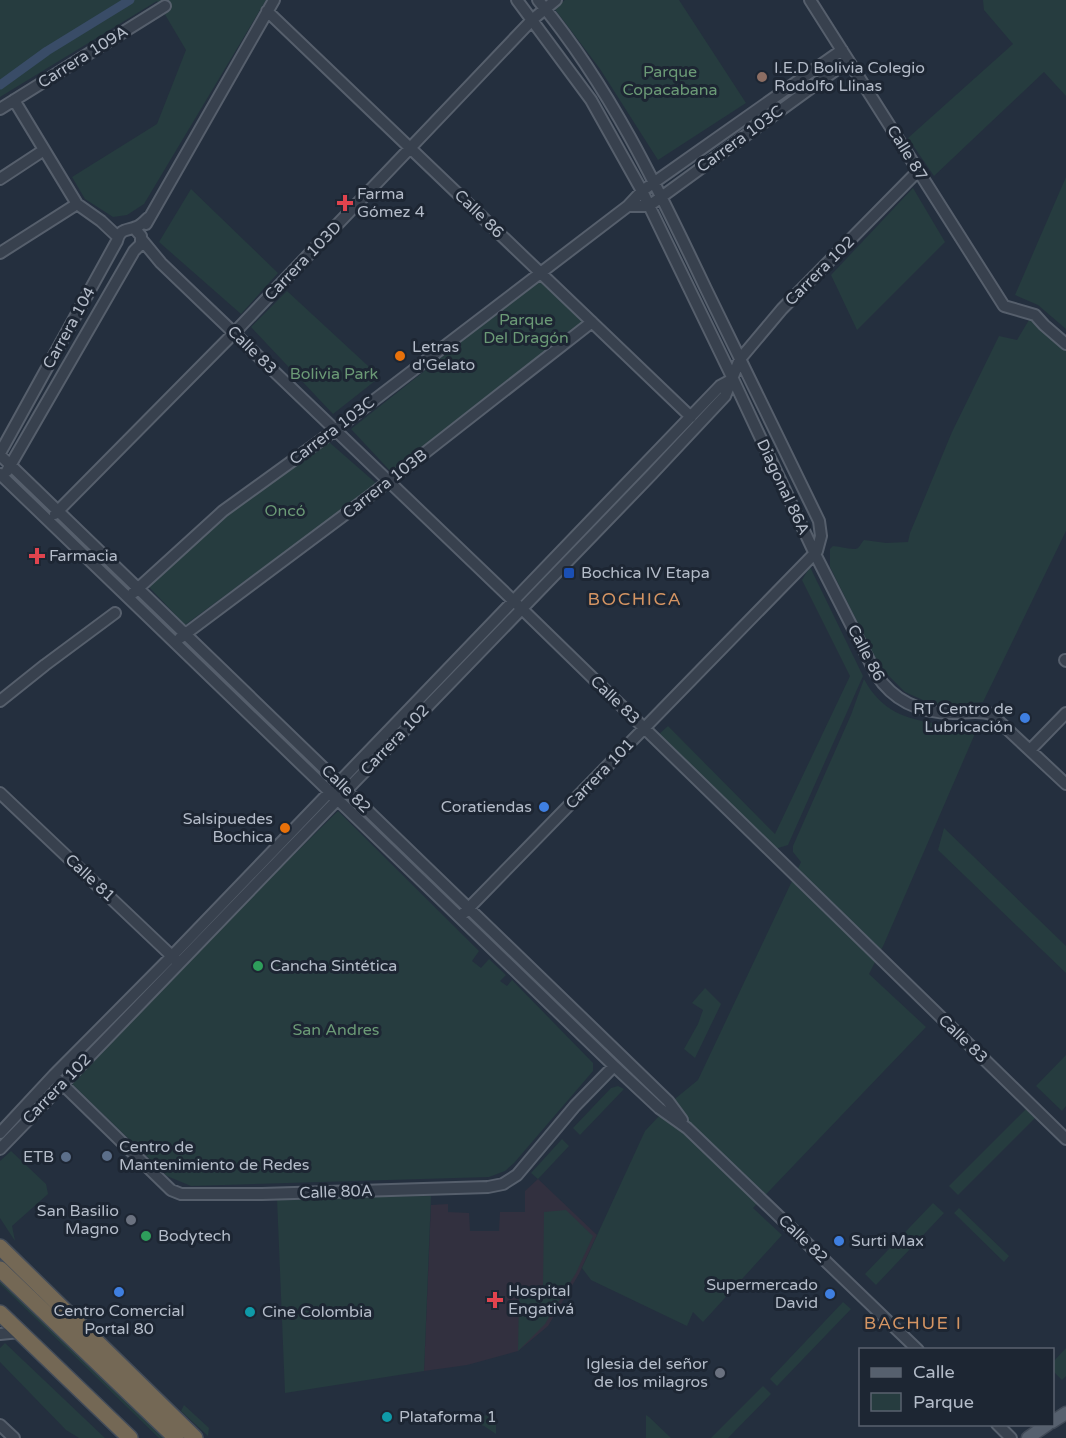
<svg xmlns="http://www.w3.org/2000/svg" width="1066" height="1438" viewBox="0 0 1066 1438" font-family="'Varela Round',sans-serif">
  <rect width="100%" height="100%" fill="#242f3e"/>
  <path fill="#32303f" d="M538,1179l59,56 -18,39 -31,52 -30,25 -51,14 -43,6 7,-166 17,-1v8l21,1 1,18h29l1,-19h25v-21z"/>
  <path fill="#263c3f" d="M0,0h266l-122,204 -17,11 -14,2 -28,-18 -13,-22 85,-53 29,-74 -29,-49 -157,96z
    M565,0h114l67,103 -88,57 -58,-91 -46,-61z
    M983,0h83v96l-22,-24 -110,104 -26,-38 105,-94 -29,-34z
    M1066,177v152l-28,-24 -23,-10z
    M913,188l32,54 -88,88 -26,-55z
    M191,189l87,84 -37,41 -82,-72z
    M541,279l45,43 -193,152 -42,-45z
    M287,291l93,86 -47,37 -82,-87z
    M1032,315l34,31v185l-83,171 -40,3 -18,-4 -20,-9 -26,-26 -49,-99v-18l3,-3c6,0 21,5 25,2 2,-2 4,-6 6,-8l22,3 22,-1 2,-9 42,-101 47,-96 18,4z
    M329,442l48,42 -192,141 -37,-39 67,-62 52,-41z
    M810,567l53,109 -75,169 -13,4 -118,-113 11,-10 107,108 75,-158 -48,-96z
    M864,679c17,32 41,40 75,45 12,2 26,2 38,5l-93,215 -15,30 57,53 -173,181 29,27 -79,87 -10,-10 -6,14 -96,-46 -9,-12 63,-137 31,-33 22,-18 103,-218 -8,-10v-6l58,-131z
    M338,811l141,140 -7,10 9,7 8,-9 17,16 -6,6 7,5 5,-6 81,83v8l-79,92 -9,8 -16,6 -298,9 -24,-10 -95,-92 134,-142z
    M944,828l122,118v27l-128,-123z
    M705,988l16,16 -26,54 -11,-9 14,-25 5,-14 -11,-7z
    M1066,1055v51l-4,5 -26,-25z
    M618,1086l6,3 -44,46 -7,-7 38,-40z
    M1029,1106l9,9 -80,80 -9,-9z
    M562,1139l7,7 -31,33 -7,-6z
    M11,1151l35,33 2,10 -36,32 3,15 -15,-23v-57z
    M431,1196l-7,175 -139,22 -8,-195z
    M933,1203l11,10 -68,72 -11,-11z
    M959,1208l50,48 -5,6 -50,-49z
    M566,1210l27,26 -17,37 -31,51 -27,27 1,-54 25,-3 10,3 6,-7 -17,-4 1,-74z
    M0,1275l167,163h-8l-159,-154z
    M843,1302l8,7 -74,77 -7,-7z
    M5,1343l100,95h-26l-13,-8 -66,-68v-14z
    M1066,1348v28l-4,4 -9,-9v-9z
    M763,1386l8,8 -43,44h-17z
    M184,1405l25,23 -1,8 -27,-25z
    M487,1415l9,5v14l-12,-8 -18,-7z
    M646,1415l3,2 22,21h-25z"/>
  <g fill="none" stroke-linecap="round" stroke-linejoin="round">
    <path stroke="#394c67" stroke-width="9" d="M0,85l47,-34 83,-51"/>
    <defs>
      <path id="minor" d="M517,0l74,100 51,91 91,188 81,173 62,122c18,28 44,39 77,39 13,0 26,-3 38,1l75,70
        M810,0l194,306 31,9 9,10 22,19
        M267,11l424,406
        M14,100l63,104 24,17 17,16
        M0,109l165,-103
        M0,179l44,-29
        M628,206h21l199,-145
        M146,224l128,-224
        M142,240l19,23 361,346 544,530
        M0,253l77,-49
        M0,453l117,-212c3,-13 10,-10 19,-14 4,-1 9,-6 12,-9
        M0,455l668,646 14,19
        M7,471l127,-220 7,-7v-8l-7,-8
        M0,474l614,592 45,42 28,20 231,222
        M55,514l179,-181 299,-314 23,-19
        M133,593l90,-82 112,-81 293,-224 14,-15 200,-141
        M180,638l191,-143 221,-173
        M1065,660l1,1
        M0,701l45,-36 70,-52
        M1031,749l35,-36
        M0,793l176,167
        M460,917l357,-366 4,-15 -2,-15c-38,-78 -76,-156 -114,-234 -48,-101 -95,-200 -167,-287
        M58,1080l113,110 10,4h81l226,-7 15,-3 14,-9 58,-69 39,-40
        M0,1133l54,-58 118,-119 548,-570 13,-7
        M0,1149l652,-675 73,-78 15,-37 42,-50 136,-138
        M0,1334l20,-2
        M997,1424l14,14
        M0,1425l14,13"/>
      <path id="major" d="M1052,1422l14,-9
        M1028,1438l20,-14"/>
      <path id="highway" d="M0,1247l195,191
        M0,1269l176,169
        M0,1313l130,125"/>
    </defs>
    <use href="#minor" stroke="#565f6c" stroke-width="14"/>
    <use href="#major" stroke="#414a57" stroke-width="15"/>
    <use href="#highway" stroke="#434c59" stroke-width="18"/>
    <use href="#minor" stroke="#38414e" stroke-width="10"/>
    <use href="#major" stroke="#56606e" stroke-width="12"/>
    <use href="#highway" stroke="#746855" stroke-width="15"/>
  </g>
  <circle fill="#8d6e63" stroke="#1d2633" stroke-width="2" cx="762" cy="77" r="6"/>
  <g fill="#e0444e" stroke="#1d2633" stroke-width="2">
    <path d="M342 194h6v6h6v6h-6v6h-6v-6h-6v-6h6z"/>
    <path d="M34 547h6v6h6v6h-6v6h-6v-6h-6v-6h6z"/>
    <path d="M492 1291h6v6h6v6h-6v6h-6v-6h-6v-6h6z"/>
  </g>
  <g fill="#e8710a" stroke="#1d2633" stroke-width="2">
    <circle cx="400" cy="356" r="6"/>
    <circle cx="285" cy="828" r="6"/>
  </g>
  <rect fill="#1a4fb4" stroke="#1d2633" stroke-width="2" x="563" y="567" width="12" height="12" rx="3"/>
  <g fill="#3f7fe0" stroke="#1d2633" stroke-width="2">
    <circle cx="1025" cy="718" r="6"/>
    <circle cx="544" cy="807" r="6"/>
    <circle cx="839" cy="1241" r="6"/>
    <circle cx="119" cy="1292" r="6"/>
    <circle cx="830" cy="1294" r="6"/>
  </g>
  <g fill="#2e9e5b" stroke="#1d2633" stroke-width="2">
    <circle cx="258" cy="966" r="6"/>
    <circle cx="146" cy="1236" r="6"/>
  </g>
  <g fill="#5c6f8a" stroke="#1d2633" stroke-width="2">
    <circle cx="107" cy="1156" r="6"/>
    <circle cx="66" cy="1157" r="6"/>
  </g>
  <g fill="#6b7280" stroke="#1d2633" stroke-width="2">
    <circle cx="131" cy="1220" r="6"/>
    <circle cx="720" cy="1373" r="6"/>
  </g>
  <g fill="#0f9aa8" stroke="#1d2633" stroke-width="2">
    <circle cx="250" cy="1312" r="6"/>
    <circle cx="387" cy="1417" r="6"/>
  </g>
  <g text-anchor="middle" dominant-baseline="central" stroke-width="6" stroke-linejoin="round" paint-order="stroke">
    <g font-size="16" fill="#b4bcc9" stroke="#1d2633">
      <text transform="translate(83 57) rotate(-32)">Carrera 109A</text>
      <text transform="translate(740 139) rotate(-36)">Carrera 103C</text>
      <text transform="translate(907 153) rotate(58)">Calle 87</text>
      <text transform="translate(479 214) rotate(44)">Calle 86</text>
      <text transform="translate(303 261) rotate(-46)">Carrera 103D</text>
      <text transform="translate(820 271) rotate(-45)">Carrera 102</text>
      <text transform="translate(69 328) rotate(-61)">Carrera 104</text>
      <text transform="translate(252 350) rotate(44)">Calle 83</text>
      <text transform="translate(332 431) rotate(-37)">Carrera 103C</text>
      <text transform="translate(385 484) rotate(-38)">Carrera 103B</text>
      <text transform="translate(783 487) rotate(65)">Diagonal 86A</text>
      <text transform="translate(866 653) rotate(62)">Calle 86</text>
      <text transform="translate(615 700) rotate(44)">Calle 83</text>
      <text transform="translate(395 740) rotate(-46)">Carrera 102</text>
      <text transform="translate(600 774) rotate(-46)">Carrera 101</text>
      <text transform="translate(346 789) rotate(44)">Calle 82</text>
      <text transform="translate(90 878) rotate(43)">Calle 81</text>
      <text transform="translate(963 1039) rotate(44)">Calle 83</text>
      <text transform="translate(57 1089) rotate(-46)">Carrera 102</text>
      <text transform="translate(336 1192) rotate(-2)">Calle 80A</text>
      <text transform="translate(803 1239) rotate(44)">Calle 82</text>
    </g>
    <g font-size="16" fill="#b4bcc9" stroke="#1d2633" text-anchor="start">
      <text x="774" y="68">I.E.D Bolivia Colegio<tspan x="774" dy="18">Rodolfo Llinas</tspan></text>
      <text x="357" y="194">Farma<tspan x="357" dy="18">Gómez 4</tspan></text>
      <text x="412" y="347">Letras<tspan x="412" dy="18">d'Gelato</tspan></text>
      <text x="49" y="556">Farmacia</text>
      <text x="581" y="573">Bochica IV Etapa</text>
      <text x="1013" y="709" text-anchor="end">RT Centro de<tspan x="1013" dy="18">Lubricación</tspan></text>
      <text x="532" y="807" text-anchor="end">Coratiendas</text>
      <text x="273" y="819" text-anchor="end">Salsipuedes<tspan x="273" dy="18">Bochica</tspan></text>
      <text x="270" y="966">Cancha Sintética</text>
      <text x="119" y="1147">Centro de<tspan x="119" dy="18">Mantenimiento de Redes</tspan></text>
      <text x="54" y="1157" text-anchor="end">ETB</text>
      <text x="119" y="1211" text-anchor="end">San Basilio<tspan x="119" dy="18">Magno</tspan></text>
      <text x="158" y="1236">Bodytech</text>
      <text x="851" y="1241">Surti Max</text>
      <text x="818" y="1285" text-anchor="end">Supermercado<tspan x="818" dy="18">David</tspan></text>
      <text x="508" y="1291">Hospital<tspan x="508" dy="18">Engativá</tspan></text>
      <text x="119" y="1311" text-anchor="middle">Centro Comercial<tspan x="119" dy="18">Portal 80</tspan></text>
      <text x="262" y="1312">Cine Colombia</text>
      <text x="708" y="1364" text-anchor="end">Iglesia del señor<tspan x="708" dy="18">de los milagros</tspan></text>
      <text x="399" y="1417">Plataforma 1</text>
    </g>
    <g font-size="16" fill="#6b9a76" stroke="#1d2633">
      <text x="670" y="72">Parque<tspan x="670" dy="18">Copacabana</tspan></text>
      <text x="526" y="320">Parque<tspan x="526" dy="18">Del Dragón</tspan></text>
      <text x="334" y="374">Bolivia Park</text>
      <text x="285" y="511">Oncó</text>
      <text x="336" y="1030">San Andres</text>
    </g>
    <g font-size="18" letter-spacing="1.5" fill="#d59563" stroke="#1d2633">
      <text x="635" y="599">BOCHICA</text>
      <text x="913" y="1323">BACHUE I</text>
    </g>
  </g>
  <rect x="859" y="1348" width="195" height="78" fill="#1d2633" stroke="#59626f" stroke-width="1.5"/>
  <rect x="871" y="1368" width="30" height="9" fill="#56606e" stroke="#59626f" stroke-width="1.5"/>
  <text x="913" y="1378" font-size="18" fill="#b4bcc9">Calle</text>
  <rect x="871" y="1393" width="30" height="18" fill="#263c3f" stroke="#59626f" stroke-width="1.5"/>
  <text x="913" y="1408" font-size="18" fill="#b4bcc9">Parque</text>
</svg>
